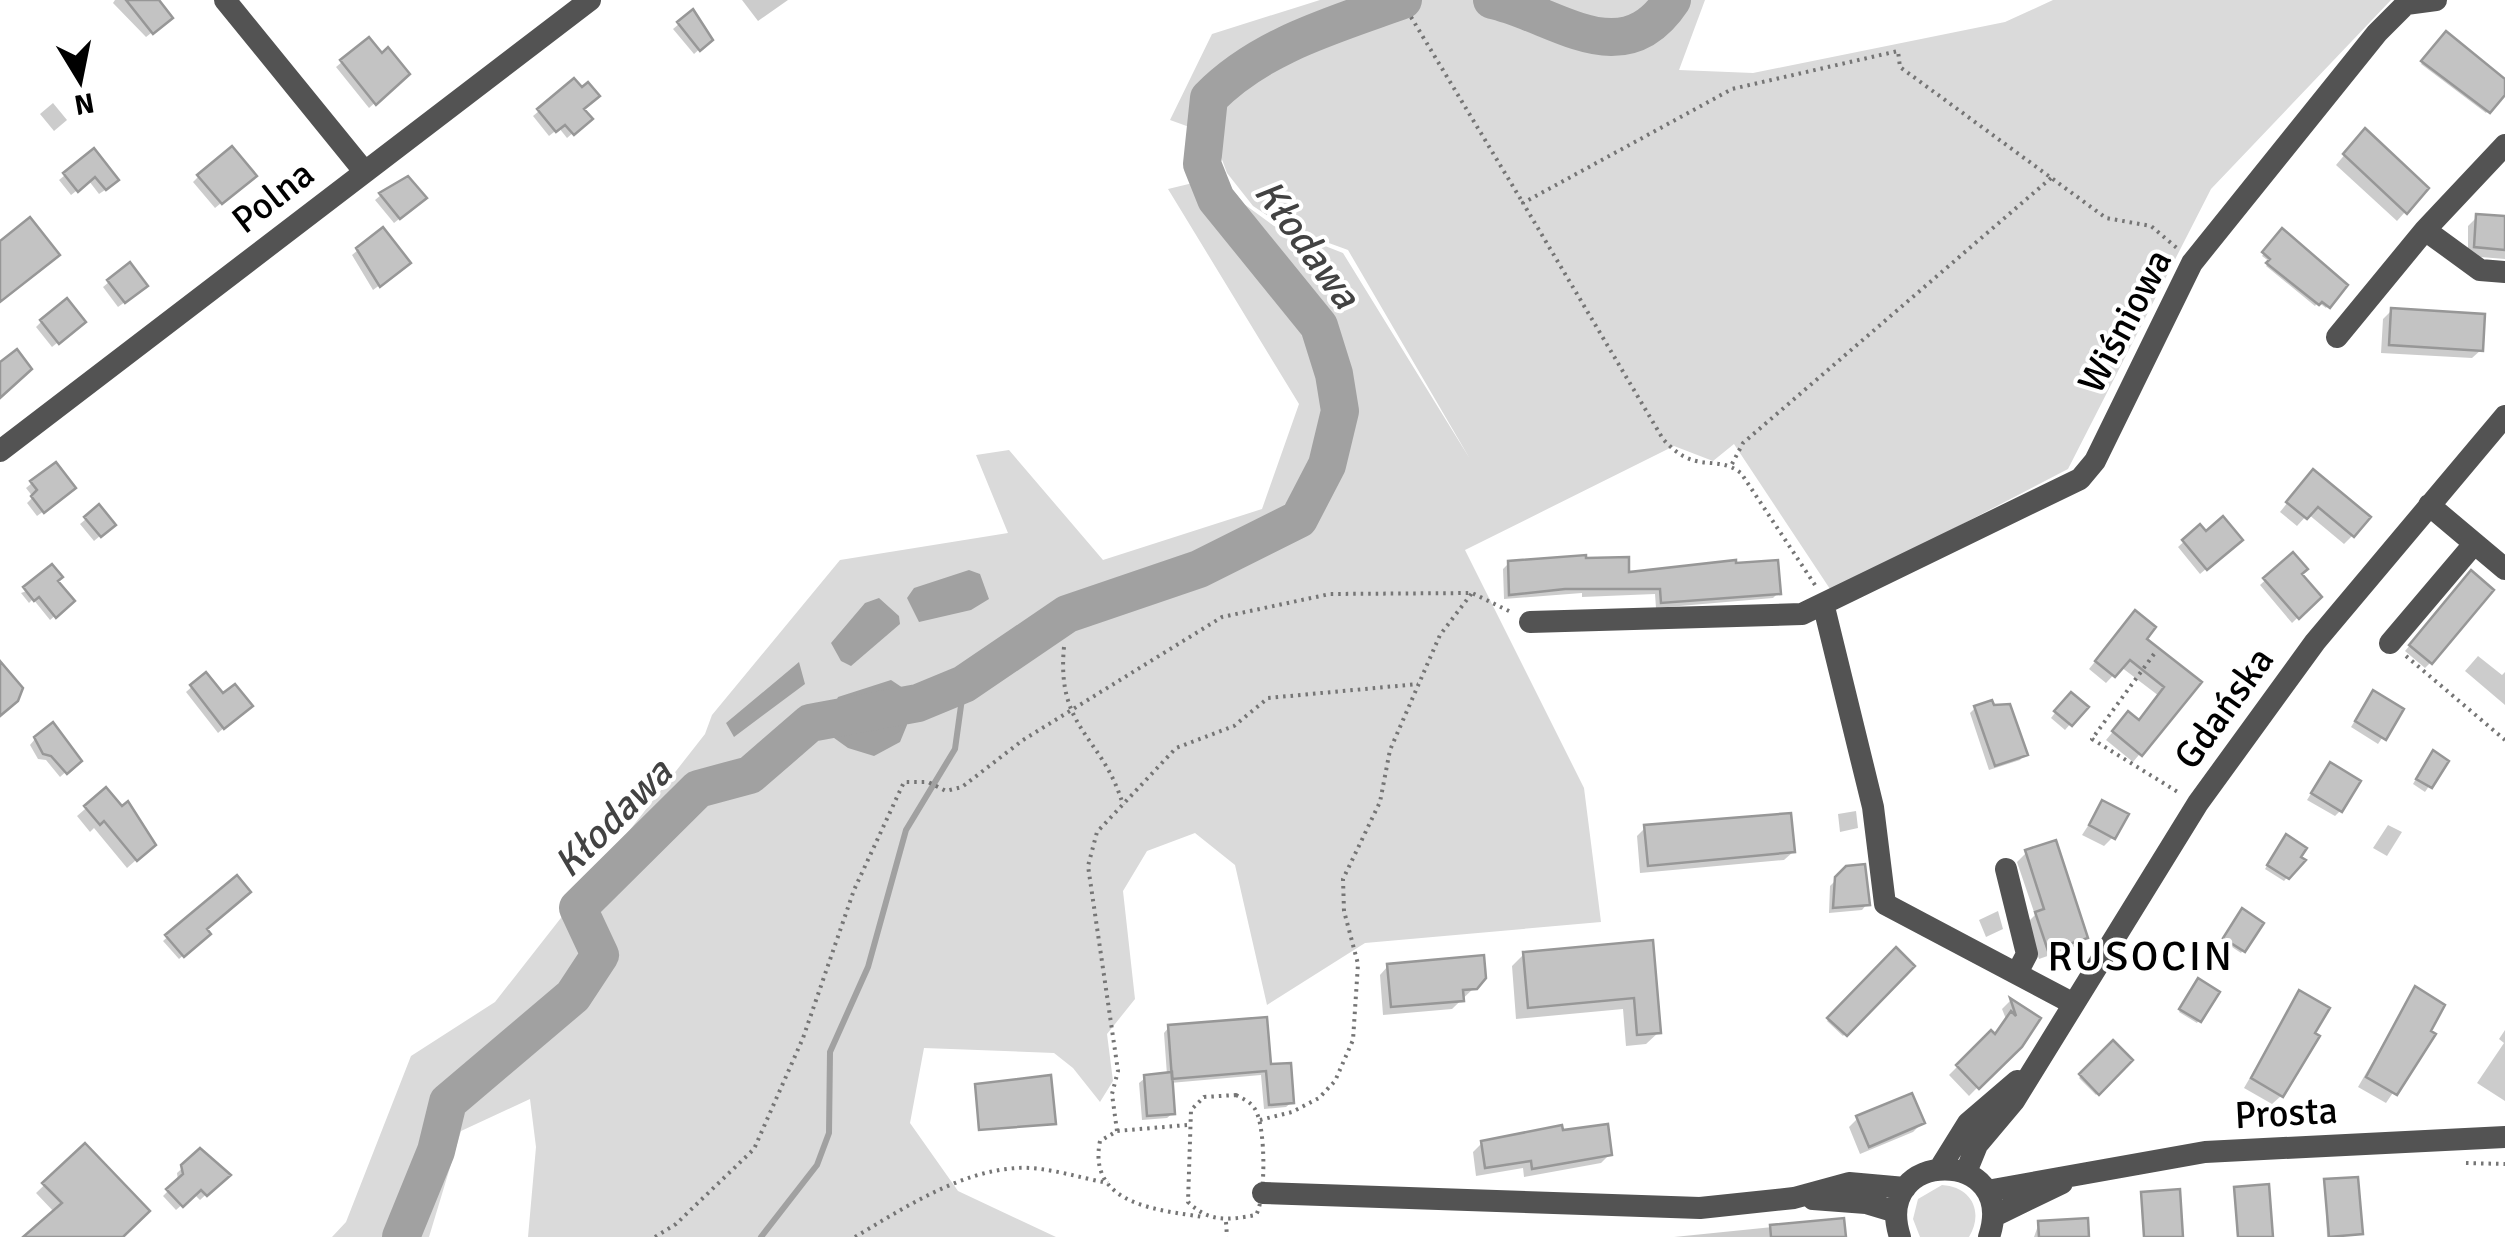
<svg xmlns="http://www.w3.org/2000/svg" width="2505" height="1237" viewBox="0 0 2505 1237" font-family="Signika,sans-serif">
  <rect width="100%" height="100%" fill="#fff"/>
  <path fill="#dadada" d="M1320,0h385l-26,70 74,3 252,-51 48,-22h338l-180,189 -143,280 -236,123 -98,-148 -21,17 -39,-15 -209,104 119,238 17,134 -236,21 -98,62 -32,-140 -40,-32 -48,18 -24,40 12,108 -28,35 6,47 -13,21 -27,-34 -19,-15 -130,-5 -14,75 48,68 98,46h-528l8,-90 -6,-48 -69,32 -32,106h-97l14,-15 65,-166 84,-54 210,-268 7,-19 128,-155 168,-27 -32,-78 33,-5 94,110 159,-51 37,-105 -131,-215 54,-13 22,28 30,22 69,27 127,206 -122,-209 -63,-23 -32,-21 -26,-33 -10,-27 3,-8 -50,-18 42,-86z
    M1942,1185c30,2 42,27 27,52h-49l-7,-18 5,-20z"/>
  <path fill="#a1a1a1" d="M969,570l11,4 9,25 -18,11 -52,12 -12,-24 7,-10z
    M879,598l20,18 1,8 -49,42 -10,-5 -10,-18 34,-40z
    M799,662l6,22 -71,53 -8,-14z
    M891,680l12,8 4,37 -7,17 -26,14 -26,-8 -25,-18 15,-33z"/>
  <path fill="#0003" d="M115,0h41l8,23 -18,14 -33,-34z
    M742,0h46l-30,21z
    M692,13l12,32 -10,9 -21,-25z
    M2446,34l59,48v9l-19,22 -65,-49z
    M381,56l26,18 -38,34 -33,-41 6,-5z
    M574,82l15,37 -22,19 -8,-10 -10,8 -16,-20z
    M53,103l14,17 -13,11 -14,-17z
    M2357,140l48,72 -8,9 -61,-56z
    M93,152l18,34 -12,8 -10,-13 -18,14 -12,-15z
    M198,177l50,4 -33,27 -22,-26z
    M381,195l37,9 -24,19 -19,-23z
    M2477,217l28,1v41l-37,-3v-30z
    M2282,231l62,55 -18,22 -8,-6 -3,4 -49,-40 4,-4 -8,-6z
    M358,250l45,18 -30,22 -21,-35z
    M109,282l31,9 -22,16 -15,-20z
    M2392,310l89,40 -9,8 -91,-5 2,-34z
    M41,322l36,5 -25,20 -16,-20z
    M2305,481l48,54 -9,9 -36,-30 -11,12 -17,-14z
    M32,483l36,10 -31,23 -10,-13 6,-6 -7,-9z
    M86,519l21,11 -13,11 -14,-17z
    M2200,527l34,18 -34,29 -22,-27z
    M2293,555l6,20 20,22 -27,26 -32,-38z
    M1509,563l269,30 -5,5 -117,10 -1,-14 -73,3v-4l-78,6 -1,-30z
    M2466,579l-35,83 -6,6 -20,-17z
    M55,581l17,20 -22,19 -17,-21 -4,4 -8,-10z
    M2128,621l71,62 -66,79 -27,-22 15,-18h17l21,-26 -38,-29 -15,16 -17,-14z
    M2478,656l24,19 3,-3v33l-40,-34z
    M205,675l18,21 21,15 -26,22 -32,-41z
    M2368,699l33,11 -23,34 -27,-17z
    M2065,700l20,7 -20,23 -14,-12z
    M1975,708l50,46 -5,6 -31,10 -19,-57z
    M35,739l44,21 -19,17 -14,-17 -8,-1 -8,-14z
    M2428,758l18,3 -21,31 -12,-8z
    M2325,771l15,40 -5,5 -28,-16z
    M106,791l38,62 -17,15 -33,-40 -4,4 -13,-16z
    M2103,803l10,34 -9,9 -22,-11z
    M1856,811l2,17 -18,4 -2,-18z
    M2388,825l14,7 -15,24 -14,-8z
    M1645,828l148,24 -9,8 -144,13 -3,-37z
    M2282,841l20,20 -18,20 -19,-12z
    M2026,853l59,84 -9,9 -37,13 -12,-36 8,-8 -18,-53z
    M1848,868l19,36 -5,6 -33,3 1,-27z
    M236,878l-32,51 4,5 -29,25 -16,-18z
    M1998,911l5,18 -17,8 -7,-17z
    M2243,912l18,11 -20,30 -18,-12z
    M1651,943l8,89 -13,12 -20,2 -3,-37 -107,10 -4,-53 12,-12z
    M1896,951l15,15 -68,70 -16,-15z
    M1388,966l87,21 -23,22 -69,6 -3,-40z
    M2197,984l19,8 -19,31 -18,-11z
    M2415,989l12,43 5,3 -46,68 -28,-16z
    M2299,993l-18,103 -9,8 -28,-16z
    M2010,1001l28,18 -13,20 -56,57 -20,-21 42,-42 2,3 13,-17 -4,-10z
    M1169,1027l100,40 23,35 -6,5 -22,2 -3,-34 -91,8 3,30 -6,5 -25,2 -3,-37 6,-5 22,-3 -3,-42z
    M2505,1030v71l-28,-18 27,-40 -5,-4z
    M2113,1043l17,17 -34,35 -17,-17z
    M976,1087l78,36 -76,7z
    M1858,1118l64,5 -9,9 -53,22 -11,-27z
    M1561,1133l49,21 -9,9 -77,14 -1,-9 -47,8 -3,-24 9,-9z
    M85,1146l36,91h-94l28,-24 -19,-20z
    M200,1152l27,23 -27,25 -6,-6 -18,16 -13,-14 15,-15 -1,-8z
    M2325,1182l35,51 -2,2 -31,2z
    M2235,1190l36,47h-34z
    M1842,1220l2,17h-170z
    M2039,1223l48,14h-53z"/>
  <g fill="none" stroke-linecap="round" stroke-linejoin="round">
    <path stroke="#a1a1a1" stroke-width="6" d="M761,1237l56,-72 12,-32 1,-81 38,-85 38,-137 49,-81 9,-65"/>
    <path stroke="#a1a1a1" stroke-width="38" d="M1492,0c64,14 130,76 180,0
      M401,1237l35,-86 12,-49 125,-106 27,-41 -22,-47 120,-119 52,-14 60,-52 108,-20 46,-19 103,-70 132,-45 100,-50 28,-54 13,-54 -6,-37 -15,-48 -103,-127 -14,-35 7,-66c52,-53 125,-73 194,-98"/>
  </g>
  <path fill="#c3c3c3" stroke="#979797" stroke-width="2.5" d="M126,0h33l14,18 -20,16z
    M693,9l20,31 -13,11 -23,-29z
    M2446,31l59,48v16l-15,18 -69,-52z
    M369,37l13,16 6,-6 22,27 -34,31 -36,-45z
    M574,78l8,9 6,-5 12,14 -16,13 9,10 -19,16 -9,-10 -9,7 -19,-23z
    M2365,128l64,60 -22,26 -64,-60z
    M232,146l25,30 -35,28 -25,-29z
    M94,148l25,32 -13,10 -11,-13 -17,15 -15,-19z
    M408,176l19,22 -27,21 -21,-26z
    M2476,214l29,2v34l-31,-3z
    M30,217l30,38 -60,47v-61z
    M383,227l28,36 -31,24 -24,-39z
    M2282,228l66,57 -18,23 -8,-6 -3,3 -53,-42 4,-4 -8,-7z
    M130,262l18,24 -23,17 -18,-23z
    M67,298l19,24 -27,22 -19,-24z
    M2391,308l94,6 -2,37 -94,-6z
    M17,349l15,20 -32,29v-36z
    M56,462l20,26 -32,25 -13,-17 6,-6 -7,-9z
    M2313,469l58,48 -17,20 -36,-30 -11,12 -21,-17z
    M99,504l17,21 -15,12 -17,-20z
    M2223,516l20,24 -36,30 -25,-30 18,-16 6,7z
    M2293,552l15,17 -6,5 20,23 -23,22 -36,-41z
    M1586,555v3l43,-1v15l107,-12v3l42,-3 3,34 -120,9 -1,-14h-95l-56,6 -1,-34z
    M52,564l11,13 -5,4 17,20 -19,17 -17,-21 -5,4 -11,-14z
    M2471,570l23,20 -62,74 -23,-19z
    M2135,610l21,17 -9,12 55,43 -60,74 -30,-25 16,-20 11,9 25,-33 -34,-27 -15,17 -20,-16z
    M0,661l23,27 -5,13 -18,15z
    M206,672l17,21 12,-9 18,22 -29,23 -34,-44z
    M2373,690l31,19 -18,31 -31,-19z
    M2071,692l18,15 -17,19 -18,-15z
    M1992,700l2,5 16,-1 18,51 -33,11 -21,-60z
    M53,722l29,39 -15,13 -16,-18 -8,-2 -9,-17z
    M2433,750l16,11 -17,27 -16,-9z
    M2330,762l31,19 -19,31 -31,-19z
    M106,787l16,19 6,-5 28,44 -19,16 -33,-40 -4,4 -16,-19z
    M2102,800l27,14 -14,25 -26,-14z
    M1791,813l4,39 -147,14 -4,-41z
    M2286,834l21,14 -6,9 5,3 -17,19 -22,-14z
    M2056,840l32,98 -40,13 -13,-39 9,-3 -19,-59z
    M1865,864l5,41 -37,3 2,-31 11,-11z
    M237,875l14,17 -44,37 4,5 -27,23 -19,-22z
    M2242,908l22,15 -19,29 -22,-14z
    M1653,940l8,93 -24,2 -3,-37 -106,10 -5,-56z
    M1896,947l19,19 -68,70 -20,-18z
    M1484,955l2,23 -9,11 -14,1 1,11 -73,6 -4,-43z
    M2198,978l22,14 -19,30 -22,-13z
    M2415,986l30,19 -14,26 5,3 -39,61 -31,-18z
    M2299,990l31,18 -15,25 5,3 -37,61 -32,-19z
    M2010,998l31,20 -19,29 -43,42 -23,-24 35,-35 4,4 16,-23 5,5z
    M1267,1017l4,47 20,-1 3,40 -25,2 -3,-34 -94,8 -4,-54z
    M2113,1040l20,20 -34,35 -20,-21z
    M1172,1072l3,42 -28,2 -3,-41z
    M1051,1075l5,49 -77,6 -4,-46z
    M1912,1093l13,30 -56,24 -13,-31z
    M1608,1124l4,31 -80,14 -1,-8 -46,7 -4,-27 81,-16 1,5z
    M85,1143l65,68 -27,26h-100l39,-34 -20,-20z
    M200,1148l31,27 -24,21 -6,-6 -18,17 -17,-18 17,-15 -2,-9z
    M2358,1177l5,57 -34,3 -5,-58z
    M2269,1184l4,53h-35l-4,-50z
    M2180,1189l3,48h-39l-3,-45z
    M1844,1218l2,19h-75l-1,-12z
    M2088,1218l1,19h-50l-1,-16z"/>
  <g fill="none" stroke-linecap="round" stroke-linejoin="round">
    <path stroke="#757575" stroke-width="4" stroke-dasharray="2.5 5" stroke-linecap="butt" d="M1411,17l112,186
      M1732,464l11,-21 308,-265
      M1815,585l-74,-112c-27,-20 -45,3 -78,-34l-140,-236 209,-114 166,-38 2,16 206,151 45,8 27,23
      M1064,647c-8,83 39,89 59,158
      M2154,654l-62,85 89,55
      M2406,656l99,84
      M1236,1095c7,4 15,7 19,14 11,18 11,89 1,106 -28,5 -46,8 -68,-13l3,-92 13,-13z
      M1260,1120l32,-8 27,-14 16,-17 18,-41 5,-76 -14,-53 -1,-32 37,-77 10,-52 50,-115 32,-42
      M1187,1125l-70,6 -17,10c-13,64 59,69 103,76
      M1117,1131l-5,-37 6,-23 -30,-205 9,-34 79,-84 58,-22 34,-28 150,-14
      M2466,1163l39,1
      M1226,1222l1,15
      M655,1237l21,-13 78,-75 49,-111 51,-148 50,-108h24l18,9 16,-4 61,-47 199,-123 108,-23 142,-1 41,20
      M855,1237c47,-28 105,-66 162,-69 28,-2 63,10 91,15"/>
    <path stroke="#535353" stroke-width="22" d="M225,0l139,171
      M2505,145l-80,85 55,40 25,2
      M2337,337l88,-107
      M0,451l590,-451
      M2429,505l76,64
      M1824,607l49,200 12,97 187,99
      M1530,622l272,-8 278,-135 15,-18 97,-198 185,-230 29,-29 30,-4
      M2390,643l84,-99
      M2006,869l21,85 -10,19
      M1940,1168l28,-45 49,-42
      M1966,1172l11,-27 37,-44 184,-298 117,-161 190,-226
      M1987,1191l218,-39 300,-15
      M1263,1193l437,15 94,-10 55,-15 56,5
      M1813,1199l53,4 30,9
      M1994,1216l68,-33
      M1900,1237c-29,-90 119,-90 89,0"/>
  </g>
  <g text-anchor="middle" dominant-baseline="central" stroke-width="8" stroke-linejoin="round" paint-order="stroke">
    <g font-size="38" fill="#000" stroke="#fff">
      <text transform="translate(273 197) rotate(-38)">Polna</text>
      <text transform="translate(2125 321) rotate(-62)">Wiśniowa</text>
      <text transform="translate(2224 708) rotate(-54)">Gdańska</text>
      <text transform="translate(2286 1113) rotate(-3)">Prosta</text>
    </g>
    <g font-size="40" font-style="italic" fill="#424242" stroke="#fff">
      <text transform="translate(1307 244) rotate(54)">Kłodawa</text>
      <text transform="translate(613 818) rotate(-45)">Kłodawa</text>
    </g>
    <g font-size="42" letter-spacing="2.5" fill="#000" stroke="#fff">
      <text x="2141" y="956">RUSOCIN</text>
    </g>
  </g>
  <g transform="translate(80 80) rotate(170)" stroke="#ffffff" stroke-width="8" paint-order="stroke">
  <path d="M0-8L18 38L0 25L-18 38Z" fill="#000000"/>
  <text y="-15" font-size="28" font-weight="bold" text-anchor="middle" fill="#000000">N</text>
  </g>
</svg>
